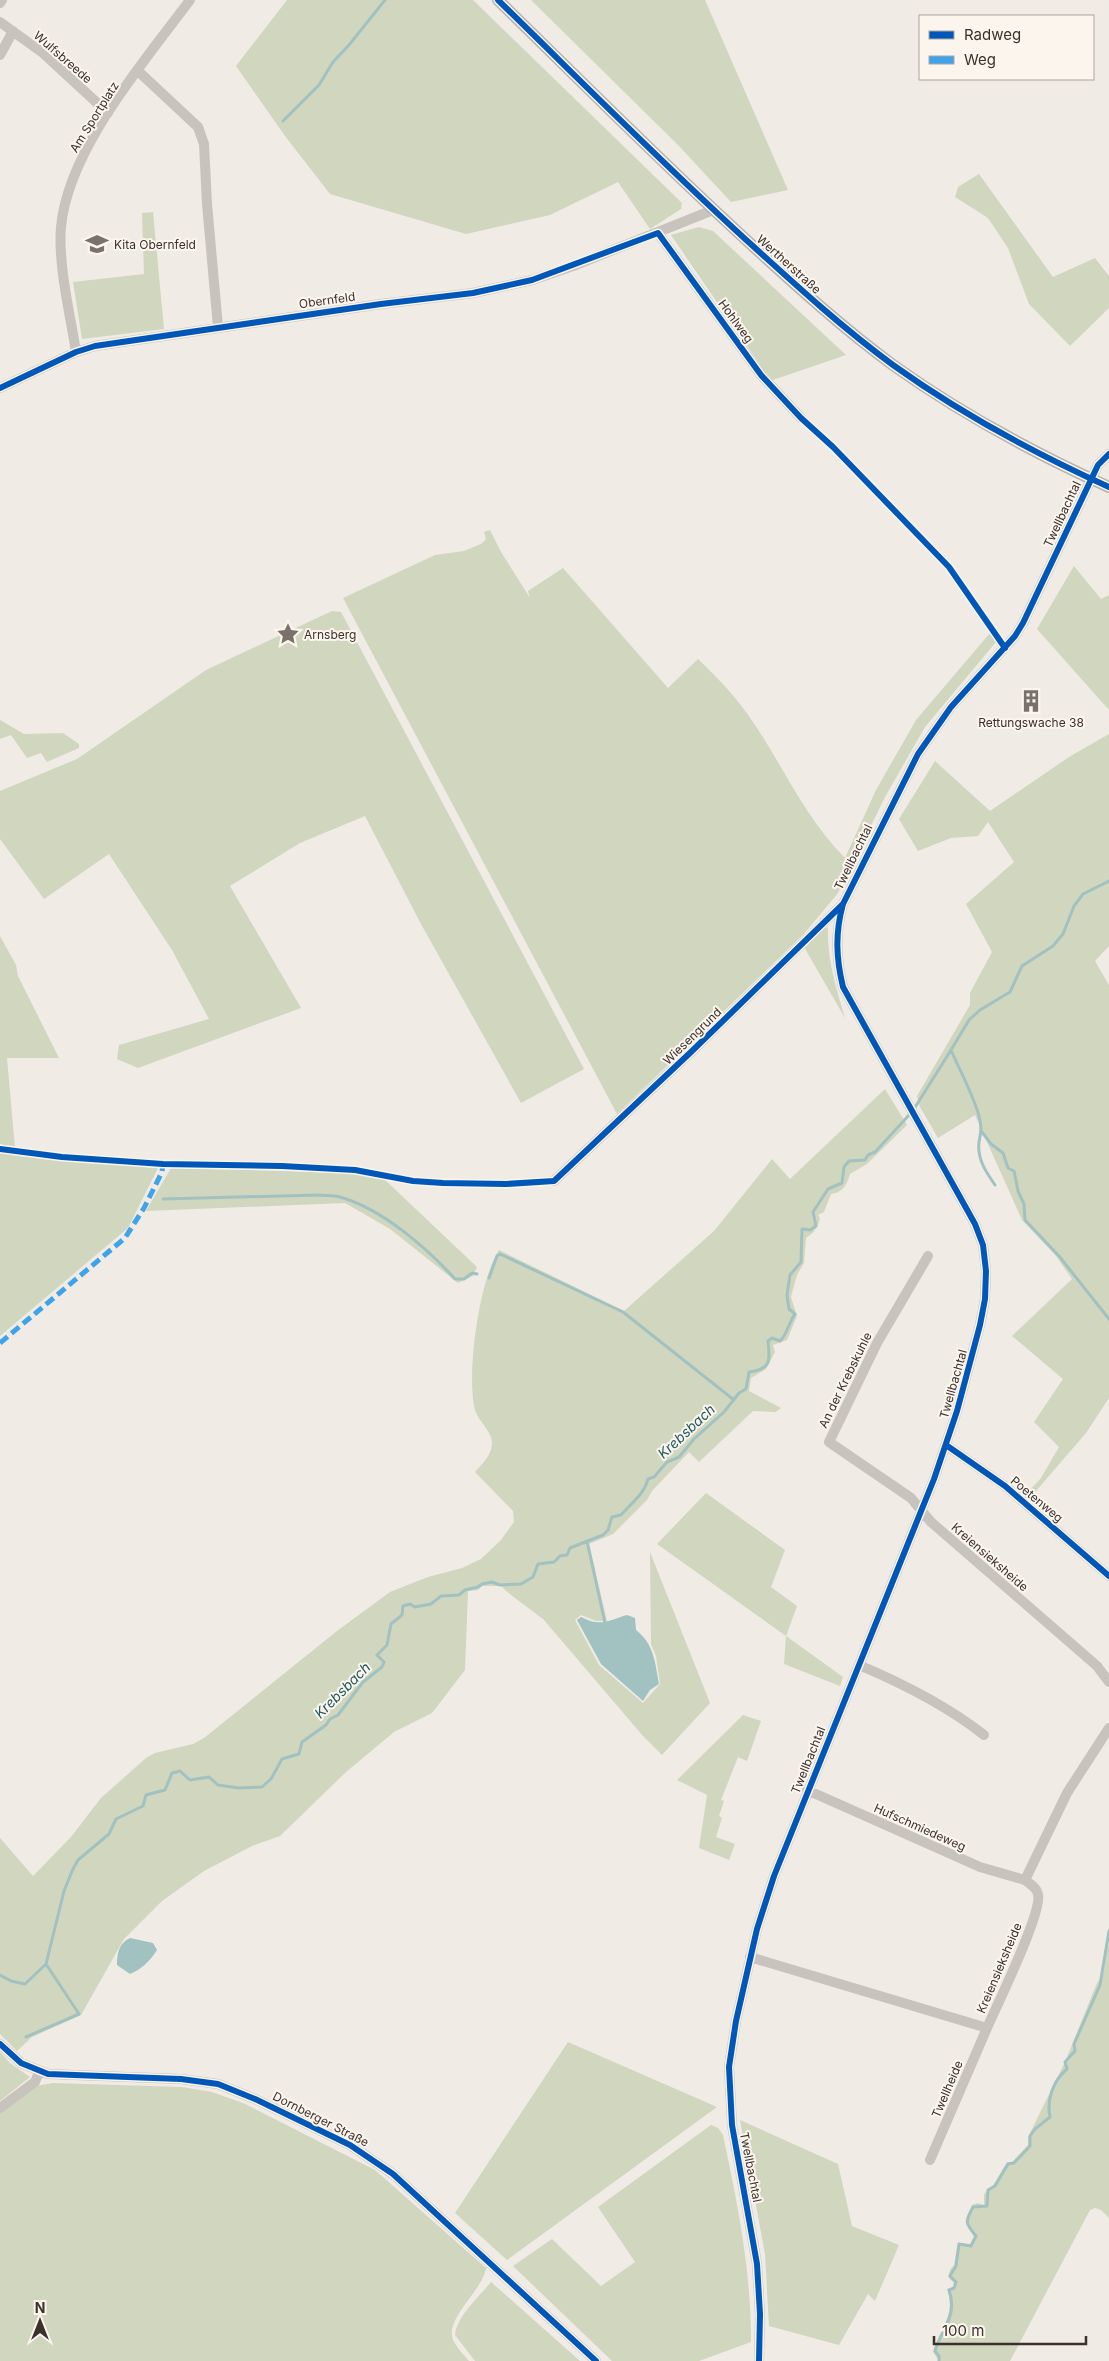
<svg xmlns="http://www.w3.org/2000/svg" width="1109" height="2361" viewBox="0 0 1109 2361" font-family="Inter,sans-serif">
  <rect width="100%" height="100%" fill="#f0ebe5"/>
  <path fill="#d1d6bf" d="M287,0h186l209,203 -1,6 -31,20 -32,-47 -68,33 -84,19 -136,-40 -45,-58 -49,-70z
    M531,0h174l83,190 -57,12 -52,-56z
    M979,174l74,103 42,-19 14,18v32l-39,38 -41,-42 -21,-56 -20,-30 -33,-21 3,-10z
    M153,212l11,117 -82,10 -9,-57 71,-8 -2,-61z
    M699,227l14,4 133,124 -73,25 -8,-8 -94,-137z
    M490,530l11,22 29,46 -2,-7 35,-23 105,120 30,-29c20,19 40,40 55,63 31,46 53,97 92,136l31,-68 40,-70 74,-87 6,9 -71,85 -40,70 -47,96 -35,42 -186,179 -274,-516 92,-43 29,-4 17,-7 5,-5 -2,-7z
    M1074,566l27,33 8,-4v115l-72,-81z
    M332,611l9,1 243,457 -63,34 -100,-179 -56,-108 -65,27 -70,43 71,122 -163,60 -21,-9 2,-14 90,-26 -37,-69 -63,-96 -65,45 -44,-60v-48l77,-32 129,-89z
    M0,720l24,14 39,-1 16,11v4l-32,14 -6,-9 -14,5 -16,-23 -11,4z
    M1109,734v212l-14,15 14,24v413l-23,35 -56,65 -4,-4 15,-16 18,-31 -25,-25 29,-43 -51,-43 60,-57 -16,-23 -34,-36 -47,-105 -37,23 -18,-31 -3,-11 53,-91v-12l22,-41 -26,-48 48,-42 -26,-40 -10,14 -27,2 -33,13 -19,-32 36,-58 55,50 79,-54z
    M824,927l4,1c-1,32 8,59 17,90l-41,-71z
    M0,936l16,29 2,11 41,82h-52l8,90 -15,-4z
    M885,1089l22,36 -40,39 -17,10c-3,11 -8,19 -19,20l-7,18 -6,3 2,4c-3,9 -6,14 -14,19l-2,25 -7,12 -6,22 6,19 -10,24 -14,5 2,7 -9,17 -15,9 -2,13 32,17 -5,4 -23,-1 -54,51 -10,-10 -37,39 -5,9 -34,34 -24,10 18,77h-11l-15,-6 -6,5 24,45 44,38 17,-19 -4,-28 -5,-12 -1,-92 60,151 -48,52 -19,-19 -99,-116c-14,-12 -30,-21 -43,-34h-19l-4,4 -10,1 -3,79 -33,43 -38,19 -48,40 -66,64 -28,10 -48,25 -42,30 -38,38 -43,76 -49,22 -15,14 -17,-17v-196l33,38 38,-39 30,-39 45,-40 9,-5 38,-9 11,-6 133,-107 53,-39 38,-15 34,-9 19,-9 20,-19 13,-18 -1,-11 -38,-39c8,-9 16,-16 17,-28 1,-12 -14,-23 -17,-34 -9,-35 4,-130 24,-160l125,61 90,-80 58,-72 18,20z
    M0,1152l20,4 138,12 -30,60 -128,108z
    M171,1168l184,5 28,5 94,89 -4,9 -15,7 -68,-54 -45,-26 -199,8z
    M706,1493l79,57 -14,37 26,19 -11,30 57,41 -3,9 -56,-22 2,-28 -129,-92z
    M743,1715l18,6 -14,40 -9,-4 -17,43 3,1 -5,15 3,2 -6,19 19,7 -6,16 -30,-12 8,-53 -30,-15z
    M1109,1929v289l-8,-8 -6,-2 -5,2 -80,151h-71l-6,-9c7,-25 23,-36 14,-63l6,-1 1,-5 -6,-6 2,-7 4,-5 4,-22 12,1 4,-7c-8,-19 -13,-8 -2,-32l6,-2 6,2v-11l10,-10 13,-22h5l16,-17v-8l37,-75 32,-79 6,-8z
    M568,2042l149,65 -210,153 -52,-47z
    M0,2052l10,11 20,14 -30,24z
    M53,2083l129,4 30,5 31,11 132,67 111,98c-3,23 -44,52 -32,74 4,7 10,13 15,19h-469v-249l35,-26z
    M740,2120l98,44 14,62 47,19 -24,56 -7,-7 -29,51 -70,-19 -4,-72z
    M711,2125l7,3 5,7c15,71 28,134 28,207l-52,19h-87l-99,-95 39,-27 49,47 34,-24 -37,-55z
    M491,2282l89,79h-105l-20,-26c2,-19 24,-38 36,-53z"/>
  <path fill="#a1c2c1" d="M627,1615l8,3 1,12c18,14 19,32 23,54l-9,6 -7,11 -42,-37 -24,-44 4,-3c20,10 26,4 46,-2z
    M130,1938l23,5 4,7c-7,11 -15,19 -27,24l-13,-9c0,-12 2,-22 13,-27z"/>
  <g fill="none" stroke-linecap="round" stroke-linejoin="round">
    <path stroke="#a1c2c1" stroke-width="3" d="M283,121l36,-36 14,-23 16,-17 36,-45
      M914,1109l37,-59
      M982,1132l9,12 12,9 5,15 6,3 4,20 6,13 1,16 34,36 50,63
      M995,1185c-9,-13 -18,-26 -16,-43 2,-11 3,-14 0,-26 -6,-22 -19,-45 -28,-66l18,-30 11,-10 30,-18 12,-26 31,-20 10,-12 11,-28 9,-12 26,-13
      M163,1199l156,-4c8,1 16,0 24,3 40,12 84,50 112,81h9l8,-6 5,1
      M489,1278l8,-22 3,-2 123,58 111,88
      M587,1541l18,82
      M0,1975l11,6 14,3 21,-20
      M26,2037l53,-23 -33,-50 18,-73 9,-22 5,-9 31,-26 7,-15 27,-13 3,-11 19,-5 7,-17 8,-2 10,9 19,-3 9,8 21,3 23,-1 9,-8 11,-20 17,-5 3,-12 24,-17 4,-6 8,-4 25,-33 19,-15 2,-5 -7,-7 10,-10 4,-21 11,-9 1,-9 7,-2 5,3 16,-3 10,-8 18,-1 6,-5 13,-3 4,-3 10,-2 8,3 21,-1 12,-7 5,-13 16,-2 6,-6 7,-1 3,-7 33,-13 5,-5 4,-13 9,-2c10,-12 23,-20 27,-36l6,-2 13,-15 12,-5 15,-18 30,-27 15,-19 7,-4 3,-17c23,-3 21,-12 19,-31l4,-3 8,3c7,-6 9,-19 15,-27l-6,-5 -2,-14 3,-20 11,-13 1,-33 8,1 6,-4 -3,-14 15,-23 14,-6 2,-16 5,-6 16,-1 3,-5 7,-3 35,-38
      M939,2361v-5l-4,-5c7,-23 23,-35 14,-61l5,-2 2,-6 -6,-6 6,-10 3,-22 12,2 5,-10c-11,-13 -11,-14 -3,-29l14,-1 1,-16 7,-4 13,-22 6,-1 16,-17v-10l5,-7 15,-12c-4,-18 4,-37 17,-48l-2,-7 10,-11 -1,-7 26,-59 9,-54"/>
    <path stroke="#c9c3be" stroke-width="10" d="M0,3l2,-3
      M0,22l43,31 65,60
      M0,55l13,-24
      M138,71l60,56 6,17 3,60 11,123
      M658,233l103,142 40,43
      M76,352c-6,-39 -18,-86 -15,-125 7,-78 83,-165 129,-227
      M0,388l76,-36 19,-6 286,-42 92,-11 59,-13 41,-14 140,-56
      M554,1181l137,-129 151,-147
      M928,1256l-51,87 -48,99 82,56 20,24 166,144 12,16
      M946,1445l59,41 104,90
      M859,1665c45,19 87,40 125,70
      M807,1790l173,77 45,13
      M750,1957l237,71c9,-21 56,-116 51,-134 -1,-6 -8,-10 -13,-14l42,-87 42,-65
      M0,2044l21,19 27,11 133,5 37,5 37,15 95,46 43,29 203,187
      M0,2108l35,-26 4,-10
      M930,2160l57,-132
      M759,2361l1,-47 -3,-50 -25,-139 -3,-58 7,-46 21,-92 17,-53 160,-397 23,-68 23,-86 5,-26 1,-28 -3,-26 -8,-21 -132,-237c-7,-29 -8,-54 0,-83l75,-150 33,-47 64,-71 8,-13 75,-158 11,-11"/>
    <path stroke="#b8b1ad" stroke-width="12" d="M498,0c85,83 168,167 256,247 45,41 90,82 139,118 67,48 141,88 216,122"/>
    <path stroke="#3fa3eb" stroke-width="5" stroke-dasharray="10 5" stroke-linecap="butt" d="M0,1343l125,-105 19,-30 18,-36 1,-8"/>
    <defs>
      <path id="cycleway" d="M498,0c85,83 168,167 256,247 45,41 90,82 139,118 67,48 141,88 216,122
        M0,388l76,-36 19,-6 286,-42 92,-11 59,-13 126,-47 103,142 40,43 32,29 116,120 56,81
        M0,1149l62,8 101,7 119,2 73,4 58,11 30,2 63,1 48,-3 137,-129 152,-148
        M946,1445l59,41 104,90
        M0,2044l21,19 27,11 133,5 37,5 37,15 95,46 43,29 203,187
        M759,2361l1,-47 -3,-50 -25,-139 -3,-58 7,-46 21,-92 17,-53 160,-397 23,-68 23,-86 5,-26 1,-28 -3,-26 -8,-21 -132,-237c-7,-29 -8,-54 0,-83l75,-150 33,-47 64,-71 8,-13 75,-158 11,-11"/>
    </defs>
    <use href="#cycleway" stroke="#fbf5ee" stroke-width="9"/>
    <use href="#cycleway" stroke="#0057b8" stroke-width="6"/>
  </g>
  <defs>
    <symbol id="school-bare" viewBox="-9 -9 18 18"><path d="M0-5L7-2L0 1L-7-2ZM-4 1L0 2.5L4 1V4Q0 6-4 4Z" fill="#7a716c" stroke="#fbf5ee" stroke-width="2.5" paint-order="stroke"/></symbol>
    <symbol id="sight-bare" viewBox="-9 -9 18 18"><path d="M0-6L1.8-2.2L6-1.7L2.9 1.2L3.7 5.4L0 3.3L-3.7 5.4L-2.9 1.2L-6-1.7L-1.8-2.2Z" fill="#7a716c" stroke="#fbf5ee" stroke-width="2.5" paint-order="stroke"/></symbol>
    <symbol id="building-bare" viewBox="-9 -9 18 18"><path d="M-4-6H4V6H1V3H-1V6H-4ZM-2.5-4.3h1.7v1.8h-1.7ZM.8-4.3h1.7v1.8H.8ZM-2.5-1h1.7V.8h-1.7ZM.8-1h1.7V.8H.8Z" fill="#7a716c" stroke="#fbf5ee" stroke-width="2.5" paint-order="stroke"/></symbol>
  </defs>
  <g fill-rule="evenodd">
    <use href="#school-bare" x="81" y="228" width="32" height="32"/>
    <use href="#sight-bare" x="272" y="618" width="32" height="32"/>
    <use href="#building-bare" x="1015" y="685" width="32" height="32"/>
  </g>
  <g text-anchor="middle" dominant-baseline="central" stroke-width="4" stroke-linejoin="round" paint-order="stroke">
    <g font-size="12" fill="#3b302b" stroke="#fbf5ee">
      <text transform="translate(63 57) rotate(41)">Wulfsbreede</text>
      <text transform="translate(94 117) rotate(-58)">Am Sportplatz</text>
      <text transform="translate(789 264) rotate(42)">Wertherstraße</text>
      <text transform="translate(327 300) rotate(-8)">Obernfeld</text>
      <text transform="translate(736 321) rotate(54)">Hohlweg</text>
      <text transform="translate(1062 514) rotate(-65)">Twellbachtal</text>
      <text transform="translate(853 857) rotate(-64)">Twellbachtal</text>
      <text transform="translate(692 1036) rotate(-44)">Wiesengrund</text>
      <text transform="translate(845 1380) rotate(-64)">An der Krebskuhle</text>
      <text transform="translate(953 1384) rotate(-74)">Twellbachtal</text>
      <text transform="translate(1037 1499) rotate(40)">Poetenweg</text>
      <text transform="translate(990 1557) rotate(41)">Kreiensieksheide</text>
      <text transform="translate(808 1760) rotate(-68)">Twellbachtal</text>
      <text transform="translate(920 1827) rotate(24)">Hufschmiedeweg</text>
      <text transform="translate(999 1968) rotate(-67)">Kreiensieksheide</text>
      <text transform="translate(947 2089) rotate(-67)">Twellheide</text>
      <text transform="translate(321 2119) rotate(27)">Dornberger Straße</text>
      <text transform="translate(751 2167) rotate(79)">Twellbachtal</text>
    </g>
    <g font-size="12" fill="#3b302b" stroke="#fbf5ee" text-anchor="start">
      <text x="114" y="244">Kita Obernfeld</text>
      <text x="304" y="634">Arnsberg</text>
      <text x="1031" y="722" text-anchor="middle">Rettungswache 38</text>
    </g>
    <g font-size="14" font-style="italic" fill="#1f5a5e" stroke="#fbf5ee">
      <text transform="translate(686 1431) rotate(-43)">Krebsbach</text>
      <text transform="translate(342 1690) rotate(-45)">Krebsbach</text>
    </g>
  </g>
  <rect x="919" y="15" width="175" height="65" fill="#fbf5ee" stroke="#aea6a0"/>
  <rect x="929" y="31" width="25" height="8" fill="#0057b8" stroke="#aea6a0"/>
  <text x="964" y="40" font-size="15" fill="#3b302b">Radweg</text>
  <rect x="929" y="56" width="25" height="8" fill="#3fa3eb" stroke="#aea6a0"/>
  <text x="964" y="65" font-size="15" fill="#3b302b">Weg</text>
  <g transform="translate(40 2321)" stroke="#fbf5ee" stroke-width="4" paint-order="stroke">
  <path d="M0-4L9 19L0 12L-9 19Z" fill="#3b302b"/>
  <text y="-8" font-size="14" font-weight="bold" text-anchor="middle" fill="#3b302b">N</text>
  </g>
  <path d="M934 2336v8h152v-8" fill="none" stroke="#3b302b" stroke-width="2.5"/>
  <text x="942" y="2336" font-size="15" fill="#3b302b" stroke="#fbf5ee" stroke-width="4" paint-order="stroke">100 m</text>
</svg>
